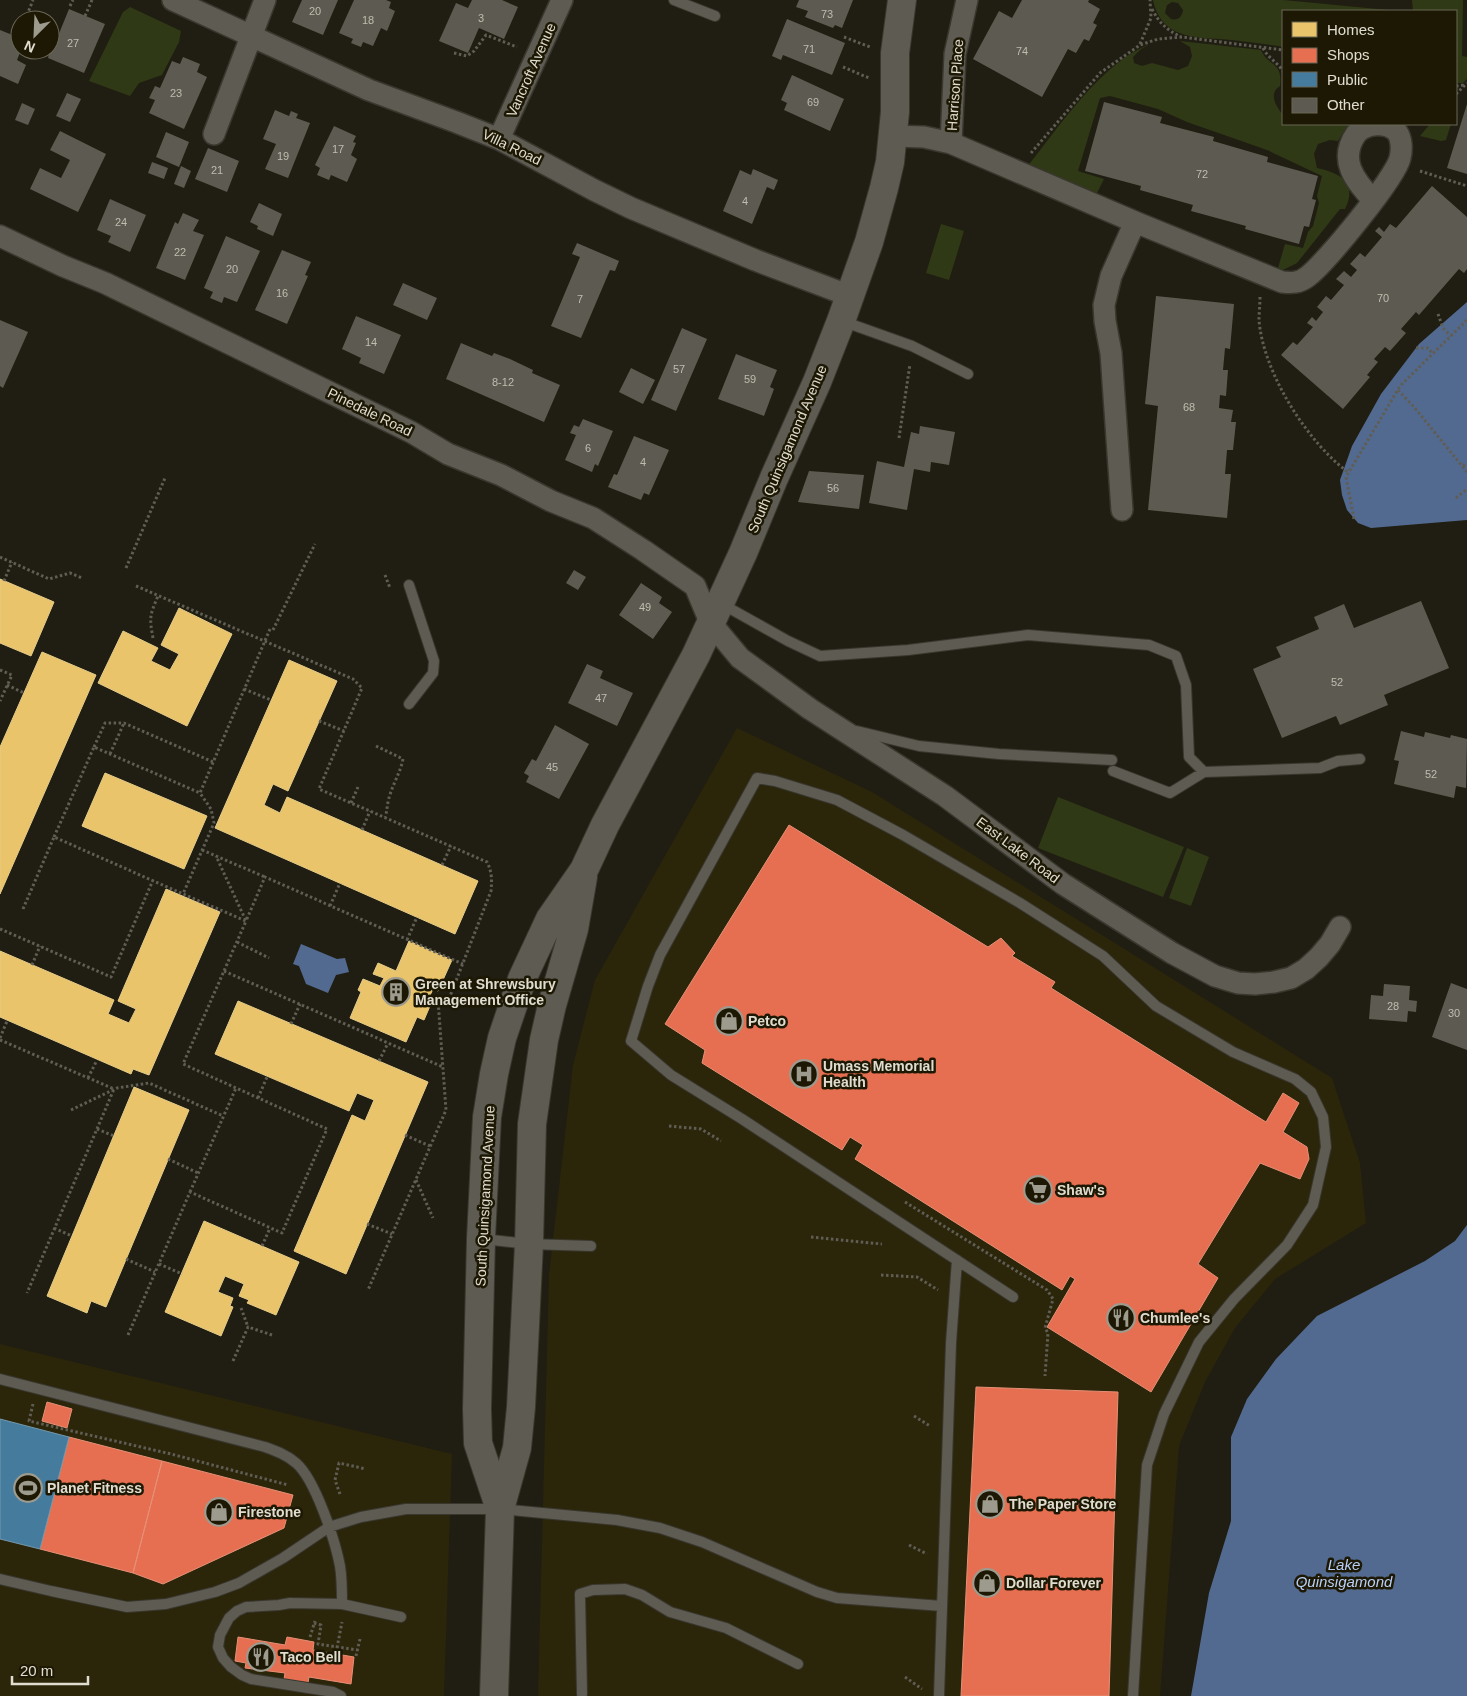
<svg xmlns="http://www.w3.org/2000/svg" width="1467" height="1696" viewBox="0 0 1467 1696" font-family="Helvetica,sans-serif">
  <rect width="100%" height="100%" fill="#201e12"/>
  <path fill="#2b250a" d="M737,728l135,64 460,286 28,85 6,60 -91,56 -40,49 -30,54 -26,64 -19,250h-622l11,-421 24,-210 22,-85z
    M0,1344l452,110 -8,242h-444z"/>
  <path fill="#303915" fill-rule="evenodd" d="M1153,0h130l116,11h-116v36c-17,-3 -33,-5 -51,-7 -34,-3 -70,1 -79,-40zM1172,2l6,1 5,7c-1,7 -5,11 -12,9l-6,-6 2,-8z
    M1412,0h51l-1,56 5,1v22l-4,4h-7v-72h-43z
    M130,7l51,24 -2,11 -17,33 -23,8 -9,13 -41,-15 34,-69z
    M1180,41l81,9c7,17 22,11 19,36 -12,8 -4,20 3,29v9h70l-8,6 -7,11 -8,-1 -12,4 -4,10 3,14c23,5 41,14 28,41h-5l-43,54 -14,7 -5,-2 7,-24 18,4 5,-16 5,-6 6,-23 -2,-7 5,-20 -55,-26 -80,-28 -29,-13 -48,-13 -10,2 -22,73 26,8 -10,20 -67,-32c32,-40 75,-105 123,-123l-9,5 -8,8 1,6 8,3 10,-3 26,7 10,-4 4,-10 -2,-9z
    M1430,124h21l-5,16 -5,1 -21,-5z
    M941,224l23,7 -15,49 -23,-7z
    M1058,797l126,50 -21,50 -125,-49z
    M1187,848l22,9 -18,49 -22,-8z"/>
  <path fill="#536a90" d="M1467,302v218l-96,8 -13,-5 -11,-13 -5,-15 -2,-15 12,-34 29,-52 38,-50z
    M301,944l36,15 8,-1 4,14 -13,3 -8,18 -22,-9 -7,-18 -6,-2z
    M1467,1225v471h-276l18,-103 22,-72v-84l16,-38 29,-40 41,-43 108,-55 30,-20z"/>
  <path fill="#e9c46a" stroke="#e6cc89" d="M0,579l54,23 -23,54 -31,-13z
    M179,608l53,26 -45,92 -89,-43 25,-52 35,17 -7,13 19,9 9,-16 -18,-9z
    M42,652l54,23 -96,219v-147z
    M289,660l48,21 -49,110 -15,-7 -9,21 16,8 7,-16 191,84 -23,53 -240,-106z
    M105,773l102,43 -23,53 -102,-43z
    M166,889l54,23 -71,163 -16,-6 -2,5 -131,-57v-66l114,49 -6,14 21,9 7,-14 -18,-8z
    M409,941l43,19 -14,31 -5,-2 -7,15 4,2 -6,14 -7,-3 -11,25 -56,-24 11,-26 -3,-2 5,-11 17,7 4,-8 -11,-4 5,-11 18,8z
    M238,1001l190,81 -82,192 -52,-23 58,-136 13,6 9,-21 -17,-7 -8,18 -134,-57z
    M134,1087l55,23 -83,197 -15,-6 -4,12 -40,-17z
    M204,1221l95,41 -23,53 -29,-12 2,-3 -10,-4 5,-12 -19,-8 -7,16 15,6 -3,8 3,1 -12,29 -56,-24z"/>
  <path fill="#e76f51" stroke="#e59077" d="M789,825l199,122 13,-9 14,15 -3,3 43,26 -4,6 215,134 17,-29 16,10 -16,29 24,15 2,12 -9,20 -40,-16 -62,101 20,14 -67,114 -104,-65 28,-48 -5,-3 -8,14 -207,-131 8,-14 -13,-8 -8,13 -140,-87 3,-13 -40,-26z
    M976,1387l142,5 -9,304h-148z
    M47,1402l25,7 -5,19 -25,-7z
    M69,1437l93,24 -29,112 -93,-24z
    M162,1461l131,34 -9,33 -121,56 -30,-11z
    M238,1637l47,8 2,-8 27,5 -1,8 41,7 -3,27 -42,-7 -1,6 -24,-4 1,-6 -40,-5 1,-5 -11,-2z"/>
  <path fill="#457b9d" stroke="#7498ac" d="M0,1419l69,18 -29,112 -40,-10z"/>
  <path fill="#5d5b51" d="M302,0h36l-15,35 -31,-13z
    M354,0h32l5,2 -2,6 6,3 -8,20 -6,-3 -8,18 -10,-4 -2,5 -10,-4 2,-4 -14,-6z
    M472,0h30l16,7 -14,32 -25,-11 -11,25 -29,-12 17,-38 12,5z
    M799,0h54l-11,28 -7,-3 -2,3 -28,-11 3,-6 -12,-4z
    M1022,0h67l-1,2 12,7 -7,14 4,2 -8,16 -5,-2 -8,14 -8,-4 -26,48 -69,-38 26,-48 13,7z
    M69,9l36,15 -21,49 -36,-15 1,-4 -9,-4h10l1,-17 7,3z
    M787,19l58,24 -13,32 -49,-20 -2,5 -9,-4z
    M0,30l20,8 1,12 -4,10 9,5 -8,19 -18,-8z
    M183,57l17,7 -3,8 10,5 -23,52 -35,-16 6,-13 -6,-2 6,-12 5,2 12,-27 8,3z
    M792,75l52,24 -14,32 -46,-21 3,-7 -6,-3z
    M67,93l14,6 -11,23 -14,-6z
    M1104,102l58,15 -2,6 54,14 -1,4 55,16 -1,5 51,14 -6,23 4,1 -7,27 -5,-1 -5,18 -54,-15 1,-3 -55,-15 2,-6 -53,-15 1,-4 -56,-15z
    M22,103l13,6 -7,16 -13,-5z
    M1467,104v70l-20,-6z
    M275,110l14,6 2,-5 7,3 -2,4 14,5 -22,55 -23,-9 11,-25 -13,-5z
    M334,126l22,10 -3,6 3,1 -5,12 6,4 -10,23 -16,-7 -2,5 -12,-5 3,-7 -5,-3z
    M60,131l46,23 -28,58 -48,-23 10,-21 21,10 9,-18 -20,-10z
    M166,132l23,10 -10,25 -23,-10z
    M208,148l31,13 -12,31 -32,-13z
    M152,162l16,6 -4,11 -16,-6z
    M181,166l10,5 -7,17 -10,-4z
    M753,169l25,11 -4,10 -7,-3 -15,37 -29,-13 17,-41 11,5z
    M1432,186l35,31v52l-3,4 -5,-4 -40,46 -3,-3 -15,17 5,4 -16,18 -5,-4 -11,12 4,3 -11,13 3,2 -27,32 -62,-54 12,-13 4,3 16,-18 -6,-4 5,-6 4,4 7,-9 -6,-5 9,-11 5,4 13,-15 -8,-6 8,-8 7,6 6,-7 -7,-6 10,-11 5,4 17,-20 -7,-6 4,-4 5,5 6,-8 6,4z
    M110,199l36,16 -16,37 -22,-10 3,-6 -14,-6z
    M259,203l23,11 -9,22 -16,-7 1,-3 -8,-4z
    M183,213l16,7 -6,11 11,4 -19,45 -29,-12 19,-46 3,2z
    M226,236l34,15 -23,51 -13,-5 -2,6 -12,-5 3,-6 -9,-4z
    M577,243l42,18 -4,10 -5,-1 -29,68 -30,-12 29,-69 -8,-3z
    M282,250l29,12 -6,13 3,1 -21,48 -32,-14z
    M403,283l34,15 -10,22 -34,-15z
    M1156,296l78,8 -4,45 -5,-1 -2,22h5l-2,26 -6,-1 -1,13 14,2 -2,12h5l-3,28h-6l-2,24h6l-4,44 -79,-8 10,-104 -13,-2z
    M356,316l45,19 -17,39 -25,-11 2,-5 -19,-9z
    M0,320l28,12 -25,56 -3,-2z
    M682,328l25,11 -31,72 -25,-11z
    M461,343l31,13 2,-3 16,6 23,11 -1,3 28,12 -16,37 -98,-43z
    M736,354l41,16 -7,17 4,2 -10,27 -46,-17z
    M631,368l24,12 -12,24 -24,-12z
    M583,419l30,12 -15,35 -3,-2 -3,8 -27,-12 11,-25 -6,-2 4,-8 5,2z
    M920,426l35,6 -6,33 -18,-3 -1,10 -16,-3 -7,41 -38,-7 8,-42 27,6 7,-35 8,2z
    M634,436l35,14 -20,45 -5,-2 -3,7 -33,-13 6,-13 3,1z
    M809,471l55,4 -5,34 -61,-7z
    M574,570l12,7 -8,13 -12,-7z
    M641,583l21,14 -3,6 13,9 -19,27 -34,-24z
    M1421,601l28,67 -65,27 4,10 -48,20 -4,-9 -54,22 -29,-69 28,-12 -5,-10 43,-18 -5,-12 30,-13 10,24z
    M587,664l16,7 -3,7 33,15 -16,33 -49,-23z
    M555,725l34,19 -30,55 -33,-17 3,-6 -5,-3 8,-14 4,2z
    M1401,731l23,6 1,-5 25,6 1,-3 16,4 -1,49 -10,-2 -2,12 -60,-14 5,-23 -5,-1z
    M1451,983l16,6v61l-35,-13z
    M1384,984l26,2 -1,14 8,1 -1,11 -8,-1 -1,11 -38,-3 2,-24 12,1z"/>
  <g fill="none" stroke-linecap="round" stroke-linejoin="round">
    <defs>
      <path id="lane" d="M674,0l41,16
        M842,321l70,25 56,28
        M409,585l25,76 -1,12 -24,31
        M720,603l68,38 32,15 88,-6 120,-15 121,10 27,11 10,29 3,72 15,15 116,-4 18,-7 22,-2
        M857,731l62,15 80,8 113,6
        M1113,771l57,22 34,-21
        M483,1239l46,5 62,2
        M1013,1297l-271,-178 -71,-44 -40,-34 17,-55 12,-31 97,-177 18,3 62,19 66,35 117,68 83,53 53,50 77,46 62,27 16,13 12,25 3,30 -13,58 -26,40 -53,54 -35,43 -35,72 -17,51 -14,231
        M0,1379l265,68c11,4 22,8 31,16 19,16 39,77 44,103 2,12 2,25 2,38
        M0,1579l51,12 76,16 39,-3 49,-12 24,-9 44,-25 46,-31 32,-10 45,-8h94l117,11 43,8 42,14 115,50 20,6 105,8
        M582,1694l-2,-100 13,-4 32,-1 17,6 28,17 56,16 72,36
        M341,1696l-8,-4 -82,-13 -9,-4 -11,-8 -8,-9 -5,-11 2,-12 9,-17 8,-7 9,-4 33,-2 11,-2 52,1 59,13
        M939,1696l12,-353 6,-83"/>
      <path id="street" d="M173,0l196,90 87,32 43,17 95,51 37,18 124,52 95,36
        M214,134l51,-134
        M893,136l31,1 27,6 184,79 -24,54 -7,29 1,16 6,32 11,157
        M499,139l63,-139
        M951,143l4,-89 12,-54
        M1135,222l147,60c10,1 17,1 25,-5 18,-13 89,-100 93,-119 2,-8 2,-19 -3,-26 -10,-11 -32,-9 -41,2 -18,26 -1,47 17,66
        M0,236l63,30 42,17 306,149 37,22 53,21 50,26 42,17 50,32 52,36 15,36 30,36 70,51 135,87 118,88 109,69 43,23 23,7 17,1 19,-2 17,-4 15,-9 13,-12 11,-13 10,-17"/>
      <path id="secondary" d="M500,1509l-22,-66 -1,-34 4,-171 6,-121 7,-43 8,-36 20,-59 28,-60 34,-49 21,-45 91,-170 47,-102 31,-75 43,-96 24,-61 28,-79 15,-54 6,-26 5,-50v-59l7,-53
        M494,1696l6,-187 17,-61 4,-41 8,-163 3,-120 12,-84 8,-35 22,-76 9,-52"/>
    </defs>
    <use href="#lane" stroke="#39372e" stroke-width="12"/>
    <use href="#street" stroke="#39372e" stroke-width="24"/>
    <use href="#secondary" stroke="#39372e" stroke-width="30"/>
    <path stroke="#5f5d54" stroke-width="3" stroke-dasharray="2.5 2.5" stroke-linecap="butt" d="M70,6l3,-6
      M1152,9c7,14 15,21 29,28
      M85,16l7,-16
      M25,20l8,-20
      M844,37l26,10
      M1140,44l11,-26 -1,-18
      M1263,48c5,10 14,14 20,23
      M32,50l4,4
      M454,53l13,3 7,-5 12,-16 31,12
      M843,67l26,11
      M1456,86l8,-1
      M1456,94l11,-11
      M1031,153l69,-80 40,-28 18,-6 24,-2 101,13
      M1420,171l47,15
      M1260,297c0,8 -1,16 -1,23 4,52 48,122 90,153
      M1438,314l5,14 8,8
      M1416,348h12l5,6
      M1398,390l16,17 53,65
      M899,438l11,-74
      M1463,466l4,-3
      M1456,498l11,-9
      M1354,519l-8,-42 54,-91 67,-66
      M0,557l49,22 21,-6 12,5
      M126,568l39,-90
      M385,575l5,13
      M4,581l8,-19
      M136,586l217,93 9,9 -43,101 168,73c5,10 5,18 4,29l-44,113 -9,-4 8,110 -78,180
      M270,629l-70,164 11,16 3,14 -31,71 63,27 19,-44 198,87
      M273,630l42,-86
      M153,638c-4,-21 -3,-23 5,-42
      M0,670l12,5 -12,26
      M7,685l17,8
      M244,689l27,11
      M319,721l25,10
      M376,746l27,13c-3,15 -12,28 -15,43 -1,5 -1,10 -3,15
      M94,747l11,-24h19l89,39
      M110,754l14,-31
      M351,803l7,-16
      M362,830l8,-19
      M54,837l40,-90 106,46
      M202,850l63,27
      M442,865l9,-19
      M330,906l10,-23
      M23,909l31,-72 129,57
      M0,929l111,48 42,-97
      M407,940l10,-23
      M237,942l32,16
      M32,965l8,-19
      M224,971l219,96
      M291,1024l9,-20
      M0,1038l7,-17
      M0,1040l114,49 -87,204
      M379,1061l9,-18
      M88,1078l9,-18
      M258,1098l9,-21
      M71,1110l46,-22 32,-5 74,33
      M669,1126l32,3 20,12
      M97,1129l17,7
      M405,1135l25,11
      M168,1159l30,14
      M416,1180l17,38
      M190,1192l46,-104
      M905,1202l142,88 6,9 -8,29 3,5 -3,43
      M367,1224l25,10
      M54,1228l18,8
      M811,1237l71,7
      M262,1246l8,-18
      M126,1259l29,13
      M159,1264l23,10
      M881,1275l36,2 21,13
      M241,1308l7,19
      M128,1335l62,-143 92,41 45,-104 -144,-65 63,-143 -30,-65
      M233,1361l15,-34 24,8
      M33,1404l-4,17 142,33 117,31
      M914,1416l16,10
      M340,1494l-5,-14 4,-17 27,6
      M909,1545l18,9
      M314,1623l7,2 -3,19 39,6
      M310,1637l5,-16
      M337,1648l5,-26
      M356,1656l4,-17
      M905,1677l17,12"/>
    <use href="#lane" stroke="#5d5b52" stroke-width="10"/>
    <use href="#street" stroke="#5d5b52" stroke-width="21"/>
    <use href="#secondary" stroke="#5d5b52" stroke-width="28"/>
  </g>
  <defs>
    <symbol id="building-ring" viewBox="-11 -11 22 22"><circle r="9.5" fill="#1d1804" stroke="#9d9a8e" stroke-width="1.5"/><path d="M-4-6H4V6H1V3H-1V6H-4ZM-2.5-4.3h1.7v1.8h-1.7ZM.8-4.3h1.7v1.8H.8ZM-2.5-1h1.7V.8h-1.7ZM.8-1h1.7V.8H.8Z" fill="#9d9a8e"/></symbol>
    <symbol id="shop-ring" viewBox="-11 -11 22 22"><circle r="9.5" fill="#1d1804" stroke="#9d9a8e" stroke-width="1.5"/><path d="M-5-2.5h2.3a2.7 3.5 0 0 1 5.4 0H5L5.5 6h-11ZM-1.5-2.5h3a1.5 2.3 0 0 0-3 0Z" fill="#9d9a8e"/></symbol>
    <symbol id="hospital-ring" viewBox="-11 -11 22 22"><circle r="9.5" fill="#1d1804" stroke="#9d9a8e" stroke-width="1.5"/><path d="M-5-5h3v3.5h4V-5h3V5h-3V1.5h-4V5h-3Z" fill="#9d9a8e"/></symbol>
    <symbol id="supermarket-ring" viewBox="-11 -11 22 22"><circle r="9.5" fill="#1d1804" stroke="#9d9a8e" stroke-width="1.5"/><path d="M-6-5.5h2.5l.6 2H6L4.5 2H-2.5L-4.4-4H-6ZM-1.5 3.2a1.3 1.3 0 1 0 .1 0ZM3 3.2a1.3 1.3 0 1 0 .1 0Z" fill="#9d9a8e"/></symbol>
    <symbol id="restaurant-ring" viewBox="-11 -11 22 22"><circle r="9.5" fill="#1d1804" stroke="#9d9a8e" stroke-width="1.5"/><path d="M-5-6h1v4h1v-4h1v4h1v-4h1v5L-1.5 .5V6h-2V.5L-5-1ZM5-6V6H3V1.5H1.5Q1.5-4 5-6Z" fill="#9d9a8e"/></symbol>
    <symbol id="stadium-ring" viewBox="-11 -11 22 22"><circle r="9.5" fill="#1d1804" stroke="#9d9a8e" stroke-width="1.5"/><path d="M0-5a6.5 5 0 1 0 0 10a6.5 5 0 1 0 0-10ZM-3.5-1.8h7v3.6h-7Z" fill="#9d9a8e"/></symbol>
  </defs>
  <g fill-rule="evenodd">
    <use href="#building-ring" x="380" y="976" width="32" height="32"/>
    <use href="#shop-ring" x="713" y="1005" width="32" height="32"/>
    <use href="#hospital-ring" x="788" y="1058" width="32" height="32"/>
    <use href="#supermarket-ring" x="1022" y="1174" width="32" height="32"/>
    <use href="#restaurant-ring" x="1105" y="1302" width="32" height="32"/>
    <use href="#stadium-ring" x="12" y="1472" width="32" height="32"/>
    <use href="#shop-ring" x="974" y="1488" width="32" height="32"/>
    <use href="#shop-ring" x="203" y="1496" width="32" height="32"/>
    <use href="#shop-ring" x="971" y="1567" width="32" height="32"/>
    <use href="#restaurant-ring" x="245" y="1641" width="32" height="32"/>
  </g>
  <g text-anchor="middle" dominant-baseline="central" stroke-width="5" stroke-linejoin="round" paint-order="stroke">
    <g font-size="11" fill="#bfbcb0">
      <text x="315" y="11">20</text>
      <text x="827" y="14">73</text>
      <text x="481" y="18">3</text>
      <text x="368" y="20">18</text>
      <text x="73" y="43">27</text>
      <text x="809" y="49">71</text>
      <text x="1022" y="51">74</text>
      <text x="176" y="93">23</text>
      <text x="813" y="102">69</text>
      <text x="338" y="149">17</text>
      <text x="283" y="156">19</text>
      <text x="217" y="170">21</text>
      <text x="1202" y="174">72</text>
      <text x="745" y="201">4</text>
      <text x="121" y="222">24</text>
      <text x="180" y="252">22</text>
      <text x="232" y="269">20</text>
      <text x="282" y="293">16</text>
      <text x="1383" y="298">70</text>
      <text x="580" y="299">7</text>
      <text x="371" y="342">14</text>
      <text x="679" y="369">57</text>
      <text x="750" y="379">59</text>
      <text x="503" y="382">8-12</text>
      <text x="1189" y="407">68</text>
      <text x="588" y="448">6</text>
      <text x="643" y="462">4</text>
      <text x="833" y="488">56</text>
      <text x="645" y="607">49</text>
      <text x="1337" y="682">52</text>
      <text x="601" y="698">47</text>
      <text x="552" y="767">45</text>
      <text x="1431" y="774">52</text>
      <text x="1393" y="1006">28</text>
      <text x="1454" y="1013">30</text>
    </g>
    <g font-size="14" fill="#e0ddd0" stroke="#1d1804">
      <text transform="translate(531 70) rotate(-66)">Vancroft Avenue</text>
      <text transform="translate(955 85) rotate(-86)">Harrison Place</text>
      <text transform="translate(512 147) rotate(26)">Villa Road</text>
      <text transform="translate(370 412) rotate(26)">Pinedale Road</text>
      <text transform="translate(787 449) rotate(-67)">South Quinsigamond Avenue</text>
      <text transform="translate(1018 850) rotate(37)">East Lake Road</text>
      <text transform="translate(485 1196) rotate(-87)">South Quinsigamond Avenue</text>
    </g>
    <g font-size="14" font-weight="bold" fill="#e0ddd0" stroke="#1d1804" text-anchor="start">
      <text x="415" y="984">Green at Shrewsbury<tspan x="415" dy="16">Management Office</tspan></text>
      <text x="748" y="1021">Petco</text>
      <text x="823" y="1066">Umass Memorial<tspan x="823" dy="16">Health</tspan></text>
      <text x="1057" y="1190">Shaw's</text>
      <text x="1140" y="1318">Chumlee's</text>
      <text x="47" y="1488">Planet Fitness</text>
      <text x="1009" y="1504">The Paper Store</text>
      <text x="238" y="1512">Firestone</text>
      <text x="1006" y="1583">Dollar Forever</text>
      <text x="280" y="1657">Taco Bell</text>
    </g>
    <g font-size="15" font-style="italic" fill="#b8cff8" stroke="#1d1804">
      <text x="1344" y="1564">Lake<tspan x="1344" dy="17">Quinsigamond</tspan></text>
    </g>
  </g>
  <rect x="1282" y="10" width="175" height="115" fill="#1d1804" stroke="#6b6756"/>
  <rect x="1292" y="22" width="25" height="15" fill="#e9c46a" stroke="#6b6756"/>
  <text x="1327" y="35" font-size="15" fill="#e0ddd0">Homes</text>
  <rect x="1292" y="48" width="25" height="15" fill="#e76f51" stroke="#6b6756"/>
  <text x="1327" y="60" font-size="15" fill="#e0ddd0">Shops</text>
  <rect x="1292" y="72" width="25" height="15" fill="#457b9d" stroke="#6b6756"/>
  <text x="1327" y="85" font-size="15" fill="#e0ddd0">Public</text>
  <rect x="1292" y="98" width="25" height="15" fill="#5d5b51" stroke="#6b6756"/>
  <text x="1327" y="110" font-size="15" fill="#e0ddd0">Other</text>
  <g transform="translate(35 35) rotate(204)"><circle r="24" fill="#1d1804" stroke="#6b6756"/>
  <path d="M0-4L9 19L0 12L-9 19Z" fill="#9d9a8e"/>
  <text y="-8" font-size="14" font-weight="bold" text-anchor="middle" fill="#e0ddd0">N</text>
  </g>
  <path d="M12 1676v8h76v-8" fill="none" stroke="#e0ddd0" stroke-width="2.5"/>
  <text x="20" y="1676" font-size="15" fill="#e0ddd0" stroke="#1d1804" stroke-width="4" paint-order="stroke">20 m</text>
</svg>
